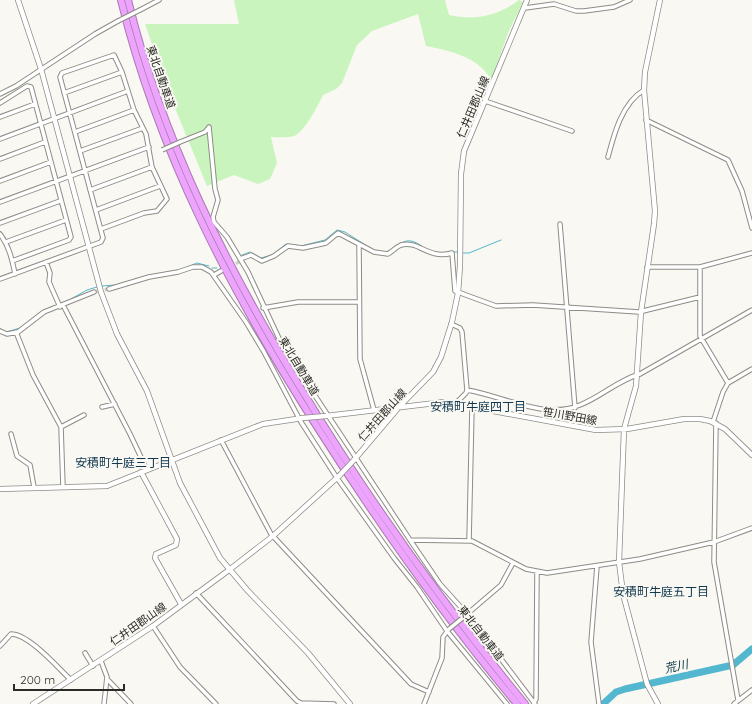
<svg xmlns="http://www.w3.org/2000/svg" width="752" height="704" viewBox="0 0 752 704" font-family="Quicksand,'Noto Sans JP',sans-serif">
  <rect width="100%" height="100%" fill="#f9f8f2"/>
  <path fill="#caf4bd" d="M234,0h211l4,15c26,6 49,1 70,-15l4,2 -15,31 -16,45h-2c-12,-21 -42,-28 -64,-32l-8,-32 -46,17 -15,14 -15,38 -6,6 -13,6c-4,9 -20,39 -29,41 -6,2 -16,1 -23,1l6,26 -7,16 -12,5 -24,-9 -27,11 -39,-95 -23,-67h94z"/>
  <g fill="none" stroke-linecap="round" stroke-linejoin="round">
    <path stroke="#53b8cf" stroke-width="1" d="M384,252c14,-1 19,-22 40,-4
      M449,252h8
      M463,253h6l32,-13
      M242,255l8,-3 7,4
      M261,258l11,-3 14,-11 15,2 24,-6 12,-10 8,2 25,16
      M187,267l10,-4 12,3
      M212,268h5
      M135,279l12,-3
      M102,286l13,-1
      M69,300l18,-10 10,-3
      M39,314l12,-7
      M0,328l3,3
      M6,332l14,-4"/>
    <path stroke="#53b8cf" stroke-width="7" d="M603,704l13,-12 9,-3 108,-24 19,-16"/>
    <path stroke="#d0cfca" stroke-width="3.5" stroke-dasharray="3.5 2" stroke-linecap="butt" d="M231,266l8,-4
      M94,292l15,-3"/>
    <defs>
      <path id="street" d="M525,8l29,-4 22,7h8l30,-4 16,-7
        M140,10l19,-10
        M64,93l58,-21
        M0,94l16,-8 79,-52 23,-13
        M485,101l87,30
        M0,103l27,-17 4,1 40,150 -2,3 -57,21
        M0,117l35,-13
        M646,120l82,40 14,31 10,37
        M209,127l6,62 3,11 -5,17 1,5 13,15 21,35 35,75 127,193 30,44 27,30 68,90
        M75,132l59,-22
        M0,139l128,-48
        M180,142l25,-10 4,-5
        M80,151l63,-23
        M608,157c6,-23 14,-54 36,-67
        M0,159l45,-17
        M0,181l51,-19
        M90,190l62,-23
        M0,202l149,-55
        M96,210l64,-24
        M0,223l60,-22
        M560,224l15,184
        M0,234c9,12 12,25 15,40
        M6,242l60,-22
        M359,245l1,114 14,51
        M240,259l11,-4 11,6 12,-5 14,-10 15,2 23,-5 12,-10 36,19 14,2c5,-3 8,-7 13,-9 18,-5 27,15 51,8l3,38 41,15 37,-1 106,7 61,-15
        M46,262l4,11 -1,9 11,25
        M647,267h53l52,-14
        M700,267v69l28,47
        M214,275l7,-4
        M0,279l101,-37 2,-4 -43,-161 2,-4 52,-18 8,17 12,38 12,24 6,33 15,32 -10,12 -13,2 -43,16
        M109,289l40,-12 29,-5 15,-5h9l9,5 35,50 18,30 37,70 36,56 57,80 23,29 30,44 60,73
        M63,305l67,129 17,36
        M263,308l35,-6h61
        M451,324l9,4 2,4 5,58 -1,3 -11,11
        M0,331l7,3 11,-2 26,-20 50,-20
        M16,332l17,43 28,52 2,60
        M467,390c37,6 76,30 113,15 21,-8 38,-25 60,-31l112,-64
        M102,407l13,-3
        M713,422l10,-30 5,-9 24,-14
        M716,423l-2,139 24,138
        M61,427l23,-12
        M11,434l6,22 13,9 4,22
        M221,440l50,94 140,150 18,8
        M410,540l62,1 54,28 21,4 93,-14 74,-17 38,-14
        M469,541l3,-134
        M597,566l-6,76 8,62
        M196,593l101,108 4,2 33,1
        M466,615l35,-30 12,-22
        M153,626l27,41 36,37
        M0,646l11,-12c18,0 47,34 60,46
        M85,653l8,13
        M101,661l6,16 -3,27
        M107,679l24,25
        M534,703l2,-4 1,-127
        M424,704l18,-46 1,-21 5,-7
        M734,704l18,-14"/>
      <path id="secondary" d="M18,0l23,69 60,223 16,42 30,57 33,92 40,75 28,33 60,62 42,51
        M326,416l118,-14 152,28 31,-1 57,-10h16l10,2 15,8 27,26
        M354,460l45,-53 34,-35 8,-15 11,-35 6,-29 2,-27 1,-92 3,-23 63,-151
        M141,472l36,67 -1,6 -20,9 -1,4 26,46
        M0,489l107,-3 156,-62 40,-6
        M33,704l120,-78 76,-56 44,-34 67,-61
        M658,704l-11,-20 -24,-90 -4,-32 5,-133 12,-43 5,-74 13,-88 1,-13 -11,-121 1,-18 15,-72"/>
      <path id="highway" d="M121,0c37,152 110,291 193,422 62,98 129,193 203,282
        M128,0c34,139 98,266 172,387 67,111 143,217 225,317"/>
    </defs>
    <use href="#street" stroke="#8d8c86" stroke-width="5.5"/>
    <use href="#secondary" stroke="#8d8c86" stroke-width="6"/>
    <use href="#highway" stroke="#a97ab2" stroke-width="8"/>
    <use href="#street" stroke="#fff" stroke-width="3.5"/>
    <use href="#secondary" stroke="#fff" stroke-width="4.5"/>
    <use href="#highway" stroke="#eda4fc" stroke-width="6"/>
    <defs>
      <path id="street-bridge" d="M118,21l22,-11
        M162,150l18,-8
        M449,629l16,-13"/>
      <path id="secondary-bridge" d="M303,418l23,-2
        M340,475l14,-15"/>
    </defs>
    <use href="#street-bridge" stroke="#8d8c86" stroke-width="5.5" stroke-linecap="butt"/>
    <use href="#secondary-bridge" stroke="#8d8c86" stroke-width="6" stroke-linecap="butt"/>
    <use href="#street-bridge" stroke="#fff" stroke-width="3.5"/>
    <use href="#secondary-bridge" stroke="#fff" stroke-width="4.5"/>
  </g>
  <g text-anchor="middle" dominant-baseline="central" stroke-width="4" stroke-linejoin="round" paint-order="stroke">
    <g font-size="11" fill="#2b2b28" stroke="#f9f8f2">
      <text transform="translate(161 77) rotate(71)">東北自動車道</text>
      <text transform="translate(473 107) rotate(-67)">仁井田郡山線</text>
      <text transform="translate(299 366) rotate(59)">東北自動車道</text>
      <text transform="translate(382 415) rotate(-48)">仁井田郡山線</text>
      <text transform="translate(570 416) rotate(10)">笹川野田線</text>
      <text transform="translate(138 624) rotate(-35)">仁井田郡山線</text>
      <text transform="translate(481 633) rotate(52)">東北自動車道</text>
    </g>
    <g font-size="12" fill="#11384f" stroke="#f9f8f2">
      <text x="478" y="406">安積町牛庭四丁目</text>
      <text x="123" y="462">安積町牛庭三丁目</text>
      <text x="661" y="591">安積町牛庭五丁目</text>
    </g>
    <g font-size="12" font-style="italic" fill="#02343e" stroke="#f9f8f2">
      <text transform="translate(676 666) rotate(-12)">荒川</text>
    </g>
  </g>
  <path d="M14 684v6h110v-6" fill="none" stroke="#2b2b28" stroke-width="2"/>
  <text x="20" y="684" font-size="12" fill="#2b2b28" stroke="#f9f8f2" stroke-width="3" paint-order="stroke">200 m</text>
</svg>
